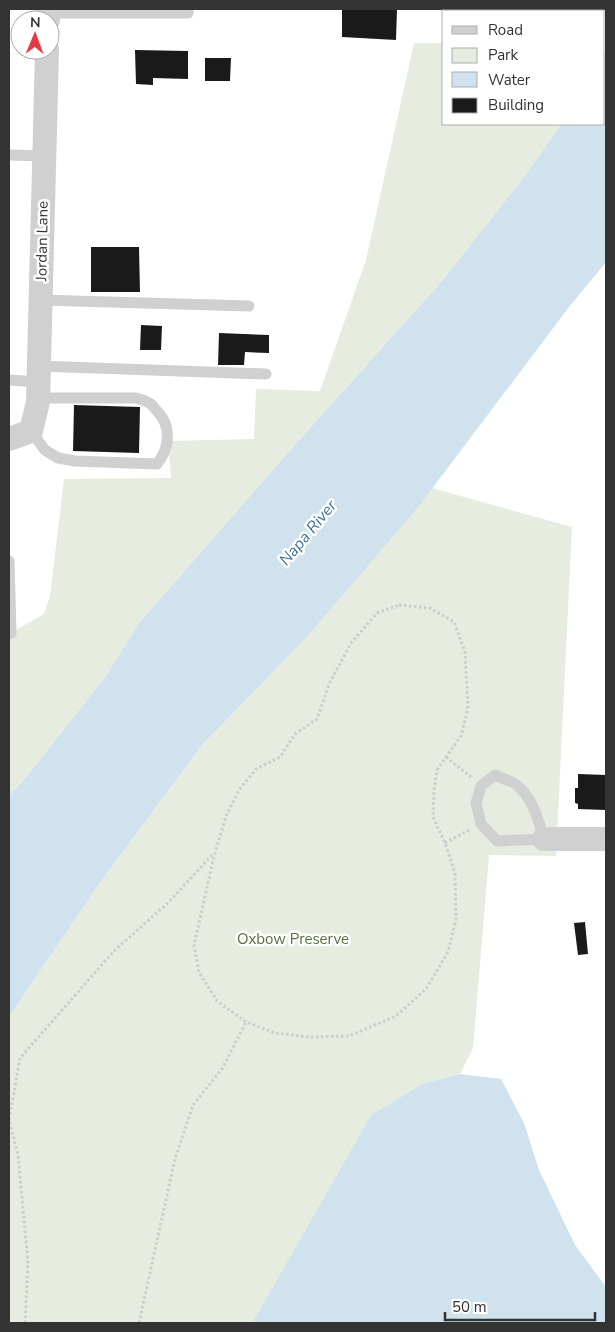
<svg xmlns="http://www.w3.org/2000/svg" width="615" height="1332" viewBox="0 0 615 1332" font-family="'Nunito Sans',sans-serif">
  <rect width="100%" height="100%" fill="#fff"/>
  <path fill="#e6ecdf" d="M414,43h30v81h117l-33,48 -86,109 -157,175 -145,166 -35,55 -77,98 -19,21v-162l35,-20 6,-18 14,-117 107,-1 -3,-37 86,-2 2,-50 64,2 46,-131z
    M432,488l140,39 -16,329 -67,-1 -16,193 -13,26 -38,10 -51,31 -119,208h-243v-306l87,-129 106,-143 103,-106z"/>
  <path fill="#cfe2ee" d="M606,49v213l-37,45 -150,199 -114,133 -103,106 -106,143 -87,129v-221l19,-21 77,-98 35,-55 145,-166 157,-175 86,-109 33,-48h43v-70z
    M460,1074l41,5 23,44 15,47 36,75 31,42v36h-354l119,-208 51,-31z"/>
  <path fill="#1a1a1a" d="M342,9h55l-1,31 -54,-3z
    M135,50l53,1v28l-35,-1v7l-17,-1z
    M205,58h26l-1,23h-25z
    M91,247h48l1,45h-49z
    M141,325l21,1 -1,24h-21z
    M219,333l50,2v18l-24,-1 -1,13h-26z
    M74,405l66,2 -1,46 -66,-2z
    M578,774l28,1v35l-28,-1v-5l-3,-1v-15h3z
    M585,922l3,32 -10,1 -4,-32z"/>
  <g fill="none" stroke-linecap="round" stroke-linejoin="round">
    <path stroke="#cdcdcd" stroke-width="3" stroke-dasharray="2.5 2.5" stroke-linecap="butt" d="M399,605l31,3 24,14 11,30 3,57 -7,27 -24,34 -3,20 -1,27 12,26 10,30 1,46 -8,33 -22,37 -30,27 -47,20 -40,1 -34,-4 -29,-11 -29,-21 -18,-29 -5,-27 21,-93 12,-38 12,-24 17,-21 24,-12 15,-23 22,-15 13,-37 21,-39 26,-30z
      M446,757l25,20
      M445,843l24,-13
      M25,1323l3,-61 -10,-107 -9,-35 11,-62 94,-107 55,-49 44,-48
      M139,1323l36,-164 18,-54 29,-36 24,-47"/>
    <path stroke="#d0d0d0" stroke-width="11" d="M488,9h7
      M48,13h140v-4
      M9,155l35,1
      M40,300l209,6
      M39,366l227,8
      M9,380l30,2
      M31,431l14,19 13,8 17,3 82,3c13,-16 15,-39 -1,-54 -2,-3 -6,-7 -9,-8 -3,-2 -8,-3 -11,-4h-98
      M9,561l2,72 -2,1
      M495,775c6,3 13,5 19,8 18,12 24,36 30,56l-47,2 -16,-17 -5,-21 5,-17z"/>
    <path stroke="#d0d0d0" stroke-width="24" d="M48,20v-11
      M9,439l22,-8 7,-29 9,-352
      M544,839h62"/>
  </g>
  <g text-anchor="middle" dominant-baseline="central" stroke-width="5" stroke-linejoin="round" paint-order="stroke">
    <g font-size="15" fill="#333" stroke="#fff">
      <text transform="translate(42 241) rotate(-89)">Jordan Lane</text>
    </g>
    <g font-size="15" fill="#56703f" stroke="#fff">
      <text x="293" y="939">Oxbow Preserve</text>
    </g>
    <g font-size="16" font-style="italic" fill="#3f7597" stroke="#fff">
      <text transform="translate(308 533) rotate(-50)">Napa River</text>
    </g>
  </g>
  <rect width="615" height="1332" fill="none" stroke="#333333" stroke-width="20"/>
  <rect x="442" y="10" width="162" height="115" fill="#ffffff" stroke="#adadad"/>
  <rect x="452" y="26" width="25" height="8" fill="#d0d0d0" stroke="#adadad"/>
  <text x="488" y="35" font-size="15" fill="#333333">Road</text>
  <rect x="452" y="48" width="25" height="15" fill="#e6ecdf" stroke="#adadad"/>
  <text x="488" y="60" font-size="15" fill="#333333">Park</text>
  <rect x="452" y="72" width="25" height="15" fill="#cfe2ee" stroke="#adadad"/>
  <text x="488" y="85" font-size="15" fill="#333333">Water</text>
  <rect x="452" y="98" width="25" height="15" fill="#1a1a1a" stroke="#adadad"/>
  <text x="488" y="110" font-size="15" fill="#333333">Building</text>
  <g transform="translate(35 35) rotate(1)"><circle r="24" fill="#ffffff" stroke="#adadad"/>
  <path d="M0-4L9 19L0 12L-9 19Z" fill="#e63946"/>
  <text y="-8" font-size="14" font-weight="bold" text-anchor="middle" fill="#333333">N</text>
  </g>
  <path d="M445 1312v8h150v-8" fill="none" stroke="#333333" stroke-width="2.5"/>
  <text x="452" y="1312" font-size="15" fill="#333333" stroke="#ffffff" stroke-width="4" paint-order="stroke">50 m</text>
</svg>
